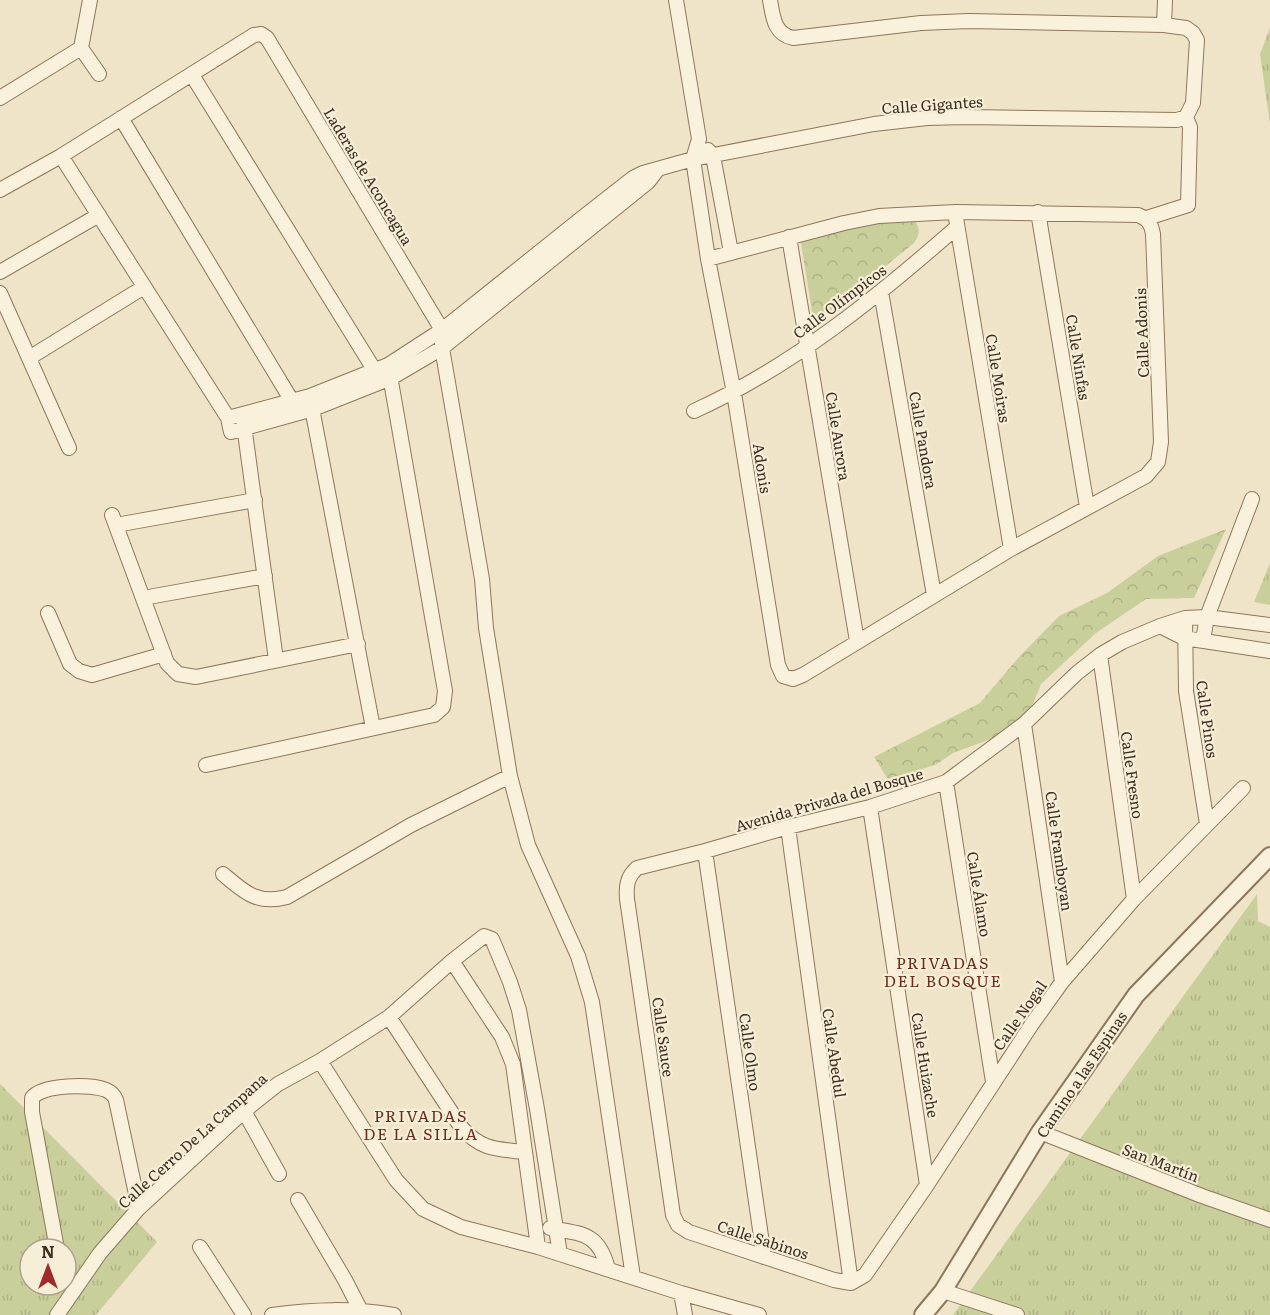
<svg xmlns="http://www.w3.org/2000/svg" width="1270" height="1315" viewBox="0 0 1270 1315" font-family="Literata,serif">
  <defs>
    <pattern id="grass-tufts" width="24" height="20" patternUnits="userSpaceOnUse" patternTransform="scale(1.5)"><rect width="24" height="20" fill="#c9cf9b"/><path d="M3 7l-1-3M5 7V3M7 7l1-3M15 17l-1-3M17 17v-4M19 17l1-3" fill="none" stroke="#aeb285"/></pattern>
    <pattern id="park-crowns" width="20" height="18" patternUnits="userSpaceOnUse" patternTransform="scale(1.5)"><rect width="20" height="18" fill="#c9cf9b"/><path d="M2 6a3 3 0 1 1 6 0M12 15a3 3 0 1 1 6 0" fill="none" stroke="#aeb285"/></pattern>
  </defs>
  <rect width="100%" height="100%" fill="#f0e4c8"/>
  <path fill="url(#grass-tufts)" fill-rule="evenodd" d="M1270,28v96l-10,-70z
    M1270,563v42l-16,-3z
    M1257,894l1,27 12,6v388h-317z
    M0,1084l157,158 -61,73h-96zM30,1249h36v36h-36z"/>
  <path fill="url(#park-crowns)" d="M913,219c8,8 7,15 1,24l-100,81 -14,-87 75,-16z
    M1226,529l-32,69 -48,1 -50,34 -55,51 -17,43 -71,26 -16,11 -48,17 -15,-24 106,-54 38,-45 41,-42 48,-23 51,-37z"/>
  <g fill="none" stroke-linecap="round" stroke-linejoin="round">
    <defs>
      <path id="minor" d="M90,0l-9,48 18,26
        M676,0l23,139 -6,20 15,100 26,134 44,272 5,11 10,3 10,-4 208,-126 135,-73 12,-14 3,-20 -8,-208c-2,-11 -5,-15 -15,-19l-183,-3 -76,4 -35,7 -136,36
        M1164,25l1,-25
        M192,75l183,296
        M0,98l81,-50
        M121,118l171,283
        M708,150l5,6 18,96
        M61,156l167,262 3,14 82,-23 78,-31 51,-30 206,-166 10,-13
        M0,190l61,-34 193,-121 7,-1 6,4 175,292v18l40,231 4,49 24,148 18,69 50,111 14,46 41,275
        M955,212l56,337
        M1038,212l49,295
        M1147,218l41,-13 2,-78 -4,-10
        M789,237l68,404
        M0,272l99,-57
        M881,292l53,303
        M0,293l69,155
        M29,358l115,-71
        M311,403l62,325
        M694,411c98,-44 183,-114 263,-184
        M228,418l82,-22 78,-31 54,-35 140,-112 51,-40 10,-5 50,-14 181,-35 53,-6 39,-1 211,3 9,-3 7,-14 4,-63 -4,-7 -7,-5 -22,-3 -195,-4 -48,2 -128,15c-19,-4 -20,-21 -23,-38
        M243,418l33,242
        M112,515l55,148 11,11 18,3 162,-33
        M116,525l139,-25
        M143,598l122,-22
        M48,613l22,51 9,7 13,4 72,-21
        M1185,618l1,73 21,133
        M1160,626l24,12 86,13
        M1203,640l4,-23 45,-118
        M1100,655l34,244
        M1024,724l38,258
        M206,765l228,-50 9,-8 2,-16 -56,-321
        M946,782l47,300
        M1243,788l-109,111 -72,83 -30,42 -105,161 -62,90 -14,8 -17,-3 -145,-48 -11,-7 -5,-10 -46,-316c-1,-13 0,-22 10,-31l68,-17 83,-24 82,-20 76,-25 78,-58 53,-51 23,-18 22,-13 38,-16 25,-8 22,-1 63,8
        M870,807l57,378
        M788,827l63,456
        M705,851l59,406
        M223,874c21,18 34,31 64,23l124,-72 99,-49
        M452,961l50,76 11,27 25,183
        M389,1017l72,110c20,23 35,22 64,25
        M320,1061l76,119 27,29 38,18 77,20 143,46 78,22
        M244,1111l35,63
        M1040,1132l162,64 68,24
        M298,1200l47,80 15,29
        M550,1228c33,6 49,5 58,41
        M200,1247l44,68
        M57,1249l-25,-137v-14c10,-14 59,-14 74,-8 5,2 8,5 10,10l23,108
        M943,1291l74,24
        M681,1293l4,22
        M57,1315l43,-62 39,-45 105,-97 34,-27 42,-23 69,-44 63,-56 32,-25 8,3 18,43 9,28 18,99 23,145
        M272,1315c43,-6 79,-7 122,0"/>
      <path id="tertiary" d="M923,1315l20,-24 97,-159 96,-137 134,-139"/>
    </defs>
    <use href="#minor" stroke="#8d765c" stroke-width="16"/>
    <use href="#tertiary" stroke="#8d765c" stroke-width="20"/>
    <use href="#minor" stroke="#faf1dc" stroke-width="14"/>
    <use href="#tertiary" stroke="#faf1dc" stroke-width="16"/>
  </g>
  <g text-anchor="middle" dominant-baseline="central" stroke-width="4.5" stroke-linejoin="round" paint-order="stroke">
    <g font-size="15" fill="#3d2e20" stroke="#f7eed8">
      <text transform="translate(932 104) rotate(-4)">Calle Gigantes</text>
      <text transform="translate(369 176) rotate(59)">Laderas de Aconcagua</text>
      <text transform="translate(839 301) rotate(-37)">Calle Olímpicos</text>
      <text transform="translate(1141 333) rotate(-92)">Calle Adonis</text>
      <text transform="translate(1079 357) rotate(81)">Calle Ninfas</text>
      <text transform="translate(999 378) rotate(81)">Calle Moiras</text>
      <text transform="translate(839 436) rotate(81)">Calle Aurora</text>
      <text transform="translate(924 440) rotate(80)">Calle Pandora</text>
      <text transform="translate(763 468) rotate(81)">Adonis</text>
      <text transform="translate(1208 719) rotate(82)">Calle Pinos</text>
      <text transform="translate(1133 775) rotate(82)">Calle Fresno</text>
      <text transform="translate(829 799) rotate(-16)">Avenida Privada del Bosque</text>
      <text transform="translate(1060 851) rotate(82)">Calle Framboyan</text>
      <text transform="translate(980 894) rotate(81)">Calle Álamo</text>
      <text transform="translate(1019 1015) rotate(-55)">Calle Nogal</text>
      <text transform="translate(664 1037) rotate(82)">Calle Sauce</text>
      <text transform="translate(751 1052) rotate(82)">Calle Olmo</text>
      <text transform="translate(835 1053) rotate(82)">Calle Abedul</text>
      <text transform="translate(926 1065) rotate(81)">Calle Huizache</text>
      <text transform="translate(1081 1074) rotate(-56)">Camino a las Espinas</text>
      <text transform="translate(192 1140) rotate(-42)">Calle Cerro De La Campana</text>
      <text transform="translate(1161 1162) rotate(21)">San Martín</text>
      <text transform="translate(763 1239) rotate(18)">Calle Sabinos</text>
    </g>
    <g font-size="16" letter-spacing="1.5" fill="#6b2e1e" stroke="#f7eed8">
      <text x="943" y="962">PRIVADAS<tspan x="943" dy="18">DEL BOSQUE</tspan></text>
      <text x="421" y="1115">PRIVADAS<tspan x="421" dy="18">DE LA SILLA</tspan></text>
    </g>
  </g>
  <g transform="translate(48 1267)"><circle r="28" fill="#f7eed8" stroke="#ada18e" stroke-width="1.5"/>
  <path d="M0-4.5L10 22L0 15L-10 22Z" fill="#9e2a2b"/>
  <text y="-9" font-size="16" font-weight="bold" text-anchor="middle" fill="#3d2e20">N</text>
  </g>
</svg>
